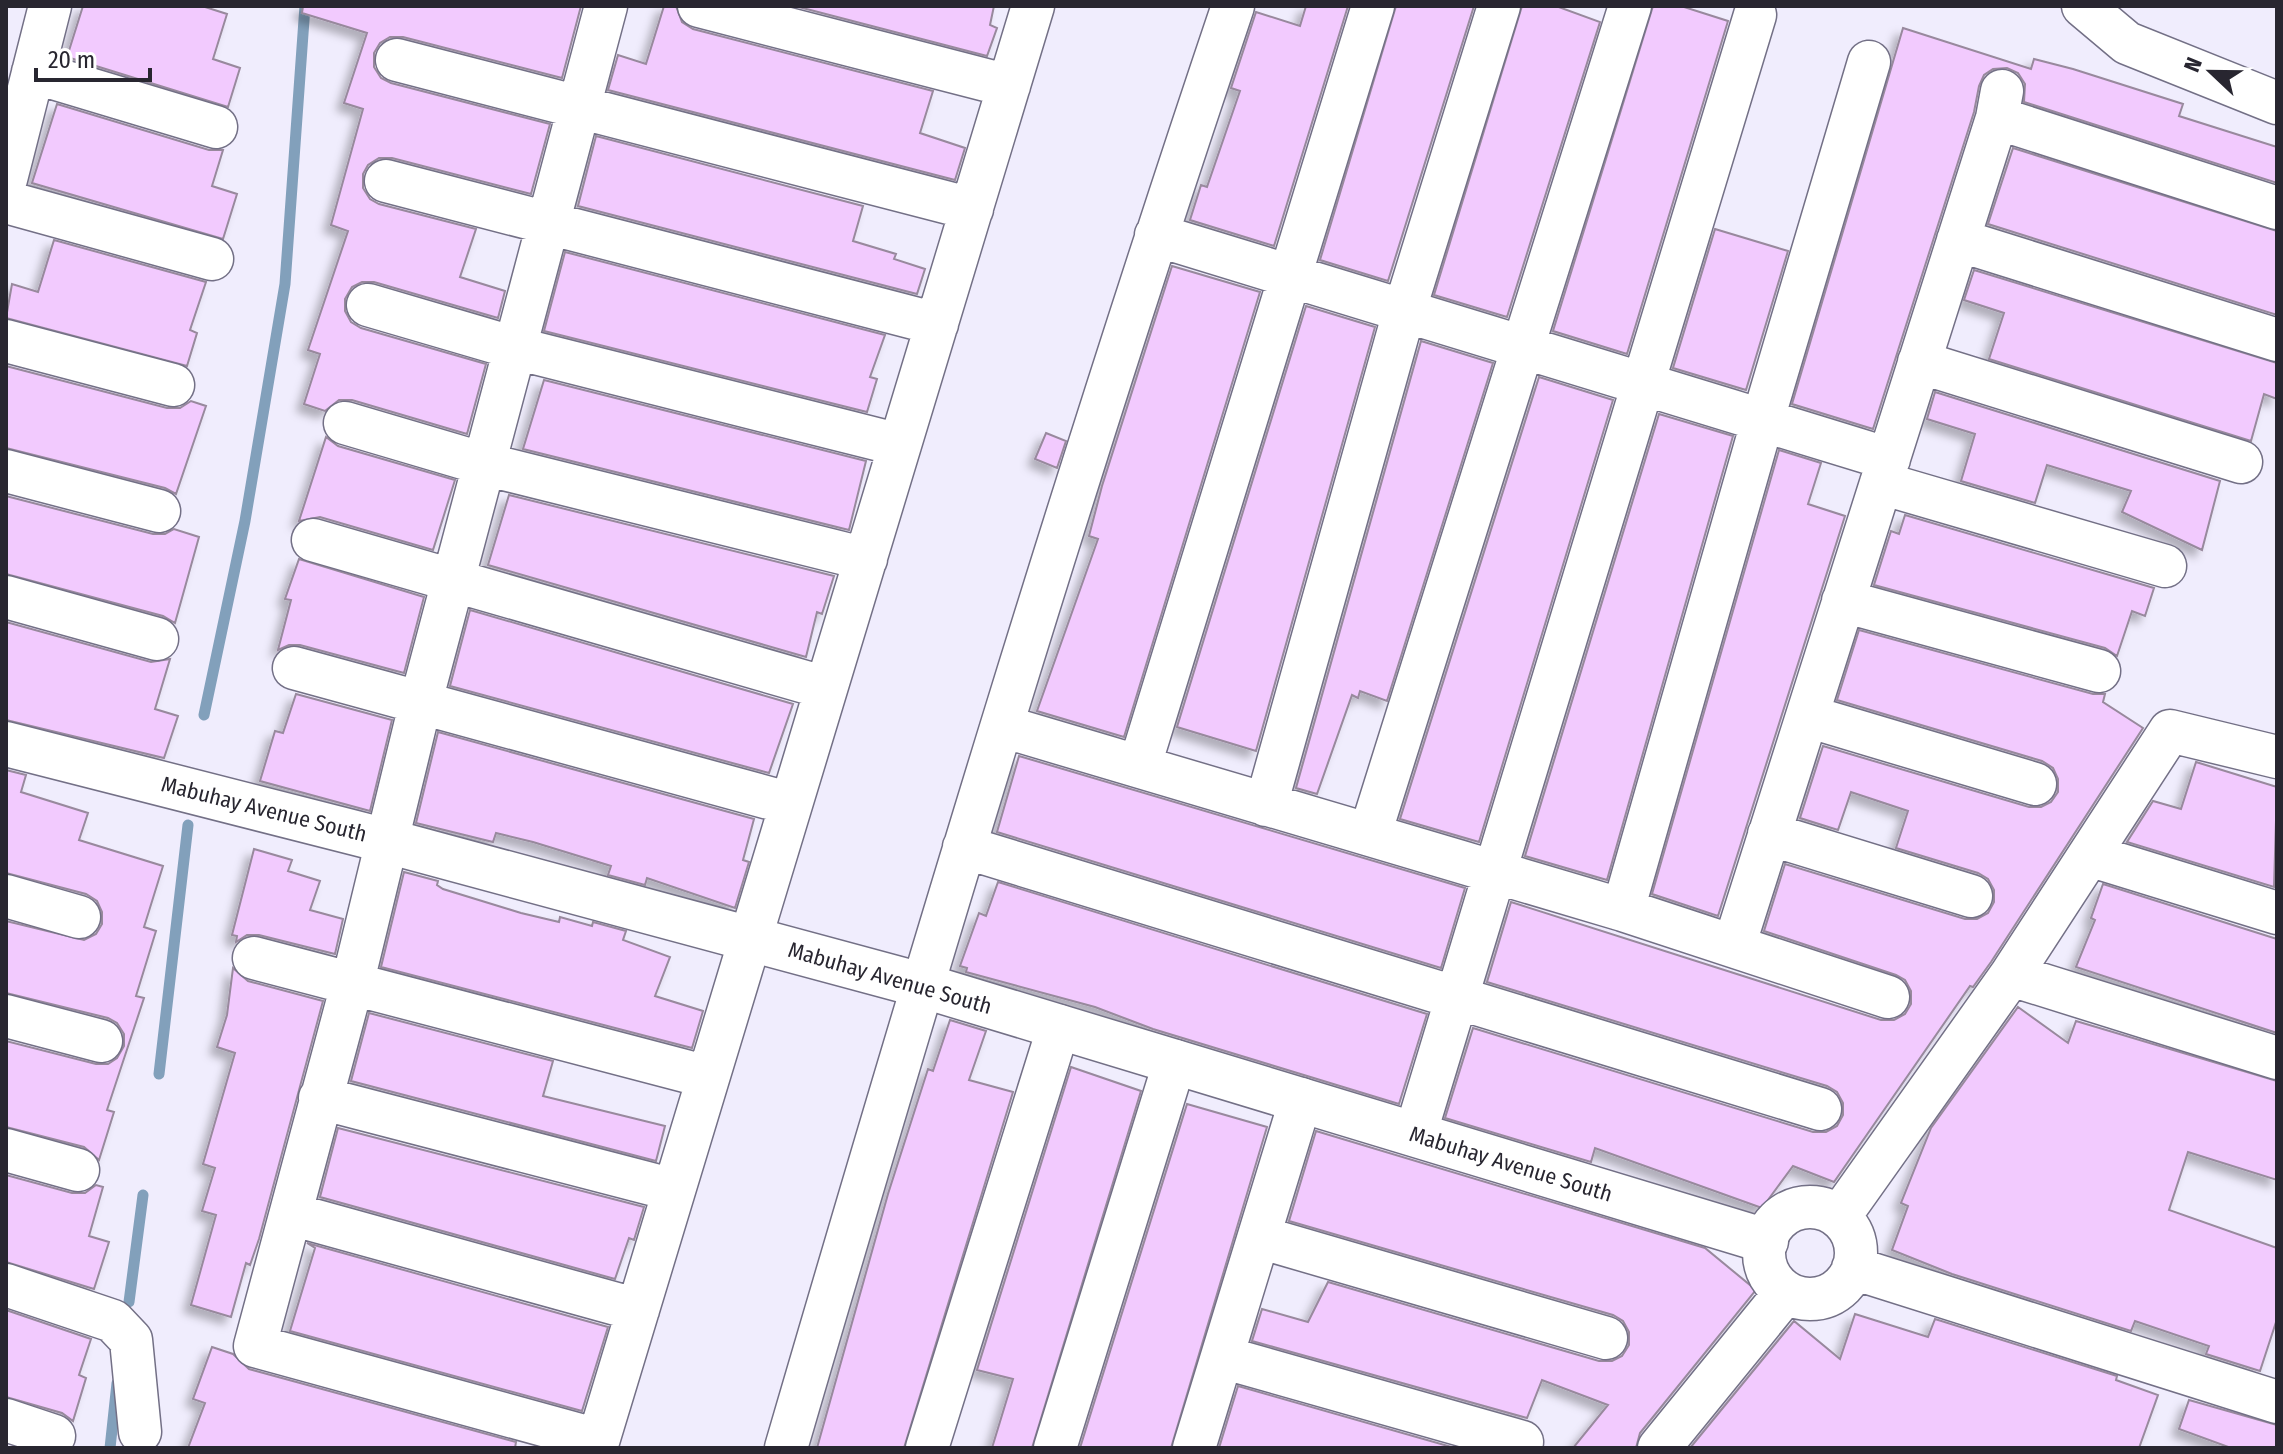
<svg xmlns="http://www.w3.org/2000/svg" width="2283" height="1454" viewBox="0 0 2283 1454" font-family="'Fira Sans Condensed',sans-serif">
  <defs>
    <filter id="shadow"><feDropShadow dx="-7" dy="7" stdDeviation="4" flood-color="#0004"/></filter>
  </defs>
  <rect width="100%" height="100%" fill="#f0edfd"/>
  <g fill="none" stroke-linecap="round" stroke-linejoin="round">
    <path stroke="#82a0bb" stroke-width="11" d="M204,715l41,-194 40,-237 20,-278
      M159,1074l29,-249
      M129,1302l14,-107
      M110,1448l7,-65"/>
  </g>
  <path fill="#f2cafe" stroke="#98899d" stroke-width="2" filter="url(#shadow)" d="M83,6h119l25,8 -14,45 27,9 -12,39 -161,-50z
    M303,6h278l-19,72 -159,-41h-13l-10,6 -6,10v14l7,11 10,5 159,41 -19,70 -139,-36h-13l-11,7 -5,9v14l7,11 9,5 97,25 -16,48 45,14 -7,27 -124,-36h-12l-10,5 -7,12v12l6,11 10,6 125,36 -19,70 -115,-34h-13l-14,11 -21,-7 16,-50 -12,-4 40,-119 -17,-6 32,-116 -19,-6 23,-70 -65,-20z
    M664,6h12l6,16 11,7 240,62 -13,42 45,15 -10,32 -347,-90 10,-35 28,9z
    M795,6h199l-4,19 7,3 -10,28z
    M1306,6h42l-74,240 -84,-26 11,-35 6,2 33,-96 -9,-3 25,-76 44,14z
    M1396,6h78l-86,275 -68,-21z
    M1522,6h34l44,16 -93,295 -73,-22z
    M1653,6h28l47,15 -101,333 -74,-23z
    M1903,28l128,41 3,-10 39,10 110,35 -4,12 98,31v36l-253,-81 1,-18 -7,-11 -11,-5 -14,1 -9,6 -5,11 -5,26 -101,317 -81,-25z
    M57,104l152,46h14l-11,36 25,8 -14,45 -191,-56z
    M596,136l267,70 -10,35 43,13 -2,5 31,10 -8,25 -339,-88z
    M2013,148l264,83v84l-289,-91z
    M1715,229l73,22 -42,139 -73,-22z
    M54,240l152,42 -16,48 7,3 -10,33 -181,-48 6,-34 26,8z
    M565,252l320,83 -15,42 7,2 -10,33 -323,-81z
    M1172,266l88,26 -136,445 -87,-26 61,-172 -9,-3 13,-50z
    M1974,270l303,93v36l-13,-5 -13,47 -262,-82 15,-46 -40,-13z
    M1306,306l69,21 -119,424 -79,-24z
    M1421,341l72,22 -106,338 -27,-10 -2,7 -6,-3 -35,99 -21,-6z
    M6,366l161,42h13l11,-7 15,5 -30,88 -11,-6 -159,-40z
    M1539,377l74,23 -134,442 -79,-23z
    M544,380l322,81 -17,69 -326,-81z
    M1935,392l285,89 -18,69 -80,-38 9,-21 -84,-26 -12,38 -74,-22 14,-47 -48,-15z
    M1659,414l74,22 -126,444 -82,-24z
    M1046,433l20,8 -9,27 -22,-9z
    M326,437l12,9 117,34 -22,70 -113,-33 -21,4z
    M1779,450l42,13 -13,41 37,12 -127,400 -66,-22z
    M509,495l325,81 -12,38 -5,-2 -11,45 -318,-92z
    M6,496l147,38h12l9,-5 25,8 -24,86 -12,-7 -157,-42z
    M1905,515l249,73 -9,28 -13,-5 -15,45 -12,-8 -231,-63 17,-54 8,3z
    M299,559l125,38 -20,76 -104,-28h-11l-11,5 13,-50 -6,-1z
    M470,610l323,94 -24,69 -319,-87z
    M6,622l145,40 19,-3 -15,50 23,7 -14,42 -158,-38z
    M1859,630l234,64h12l-2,8 40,26 -152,234 -18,25 -3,-1 -136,196 -41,-16 -31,42 -167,-60 -4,14 -146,-44 28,-90 340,104h13l11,-6 6,-11v-12l-6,-11 -10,-6 -340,-104 24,-80 370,118h13l11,-6 6,-10v-13l-6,-11 -9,-5 -132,-44 21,-67 180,55h12l11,-6 6,-11v-12l-6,-11 -10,-6 -82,-25 12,-37 -57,-19 -13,38 -38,-12 23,-72 206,61h12l10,-5 7,-10v-13l-5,-11 -11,-7 -205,-61z
    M296,694l96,26 -22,91 -110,-30 15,-50 8,2z
    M438,732l316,87 -11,41 6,2 -14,46 -88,-30 -2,7 -37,-10 3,-9 -78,-24 -37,-9 -3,9 -77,-19z
    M1019,756l446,132 -24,80 -444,-136z
    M2196,762l81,25 -3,100 -147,-45 26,-41 28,8z
    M6,770l20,5 -5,17 67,21 -9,27 84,26 -19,61 12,4 -20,65 8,2 -37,112 7,2 -15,48 -15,-13 -78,-20v-86l90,23h12l9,-6 7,-12v-12l-7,-11 -9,-5 -102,-25v-72l78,19 12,-6 6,-10v-12l-5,-11 -11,-7 -80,-21z
    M254,849l38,11 -4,11 32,10 -10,29 33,9 -8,35 -76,-19h-12l-11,7 1,-6 -5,-1z
    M404,872l34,9 -1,4 6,4 78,24 38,9 1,-5 32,9 1,-4 33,9 -3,9 47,17 -15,39 48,15 -11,37 -311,-81z
    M998,882l429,132 -28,90 -246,-75 -58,-22 -129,-35 1,-4 -7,-2 19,-53 7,3z
    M2103,884l174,55v94l-201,-66 19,-47 -4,-2z
    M233,968l15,13 75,20 -64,238 -9,26 -4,-2 -15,54 -40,-12 25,-90 -14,-4 13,-43 -12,-4 32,-111 -18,-6 10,-32z
    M2018,1007l50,36 8,-22 201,60v99l-89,-28 -19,58 108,38v71l-17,52 -54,-17 3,-8 -74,-25 -4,10 -179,-57 -60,-24 16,-44 -7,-3 30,-75z
    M369,1013l184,48 -10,35 122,30 -9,35 -305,-80z
    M950,1020l36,11 -17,49 44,12 -109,356h-87l71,-254 40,-125 5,2z
    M1071,1067l70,24 -109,357h-40l21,-69 -36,-9z
    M1187,1104l80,23 -96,321h-91z
    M338,1128l306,79 -10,33 -5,-2 -14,41 -295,-82z
    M1316,1131l389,117 51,42 -116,143 -4,15h-63l35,-43 -66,-25 -15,38 -275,-77 10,-32 46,13 20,-40 271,79h13l10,-5 7,-11v-13l-6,-11 -10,-6 -324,-94z
    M6,1175l66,18h13l11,-8 7,2 -14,49 20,6 -15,47 -88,-27z
    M307,1243l301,84 -26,84 -292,-80 25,-83z
    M6,1310l85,29 -12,36 7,3 -13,43 -11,-8 -56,-16z
    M1855,1314l73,23 7,-18 182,57 -1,4 42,15 -19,53h-449l104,-127 46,38z
    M212,1347l21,7 16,15 267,73 -1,6h-327l17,-45 -12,-4z
    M1238,1386l217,62h-236z
    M2189,1400l88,25v23h-46l-52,-19z"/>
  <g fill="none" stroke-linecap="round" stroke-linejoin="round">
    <defs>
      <path id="street" d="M699,6l310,80
        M2083,6l44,37 150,60
        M397,60l575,149
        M33,72l183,55
        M1997,118l280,90
        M6,179l44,-173
        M386,181l551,143
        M6,202l206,57
        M1156,235l733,224
        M1958,240l319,100
        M368,305l147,43 385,97
        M6,341l167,44
        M1919,362l322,100
        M345,423l139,41 382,95
        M6,471l153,40
        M1881,483l284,83
        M313,540l513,148
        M6,597l151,42
        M1843,601l256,70
        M294,668l497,136
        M1807,716l228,68
        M1002,726l621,184 265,87
        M1140,765l233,-759
        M1266,805l138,-493 95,-306
        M1370,834l260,-828
        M1769,834l202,62
        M964,847l856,262
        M2092,856l185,57
        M6,896l73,21
        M1623,910l140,-491 106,-357
        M1734,946l263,-828 5,-27
        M254,958l454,119
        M2011,975l266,83
        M6,1016l95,25
        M320,1098l354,92
        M1415,1135l340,-1120
        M6,1150l72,20
        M1764 1253a46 46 0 1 1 92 0a46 46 0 1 1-92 0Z
        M291,1214l347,96
        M1839,1217l172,-242 159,-244 107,26
        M1259,1237l347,101
        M1853,1268l424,134
        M6,1285l107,36 18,19 9,92
        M1222,1357l300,85
        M6,1420l48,16
        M598,1440l-343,-94 98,-365 67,-276 186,-699
        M596,1448l437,-1442
        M786,1448c141,-483 286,-965 447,-1442
        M927,1448l132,-422
        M1055,1448l120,-387
        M1194,1448l107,-349
        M1659,1448l127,-156"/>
      <path id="secondary" d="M6,744l381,97 534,144 845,256"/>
    </defs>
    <use href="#street" stroke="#737086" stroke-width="45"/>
    <use href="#secondary" stroke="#737086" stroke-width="47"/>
    <use href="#street" stroke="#fff" stroke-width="42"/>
    <use href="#secondary" stroke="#fff" stroke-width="44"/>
  </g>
  <g text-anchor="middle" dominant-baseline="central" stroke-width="7" stroke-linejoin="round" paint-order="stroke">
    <g font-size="22" fill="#282630" stroke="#fff">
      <text transform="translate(264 809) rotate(14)">Mabuhay Avenue South</text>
      <text transform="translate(890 978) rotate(16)">Mabuhay Avenue South</text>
      <text transform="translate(1511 1164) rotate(17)">Mabuhay Avenue South</text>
    </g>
  </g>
  <rect width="2283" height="1454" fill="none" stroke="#282630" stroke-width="16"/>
  <g transform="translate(2211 72) rotate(292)" stroke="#ffffff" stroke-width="6" paint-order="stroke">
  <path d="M0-6L14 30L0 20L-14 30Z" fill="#282630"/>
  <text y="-12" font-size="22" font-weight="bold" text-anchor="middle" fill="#282630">N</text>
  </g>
  <path d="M36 68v12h114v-12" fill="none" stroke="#282630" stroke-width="4"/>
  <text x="48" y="68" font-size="24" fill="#282630" stroke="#ffffff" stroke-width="6" paint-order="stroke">20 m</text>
</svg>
